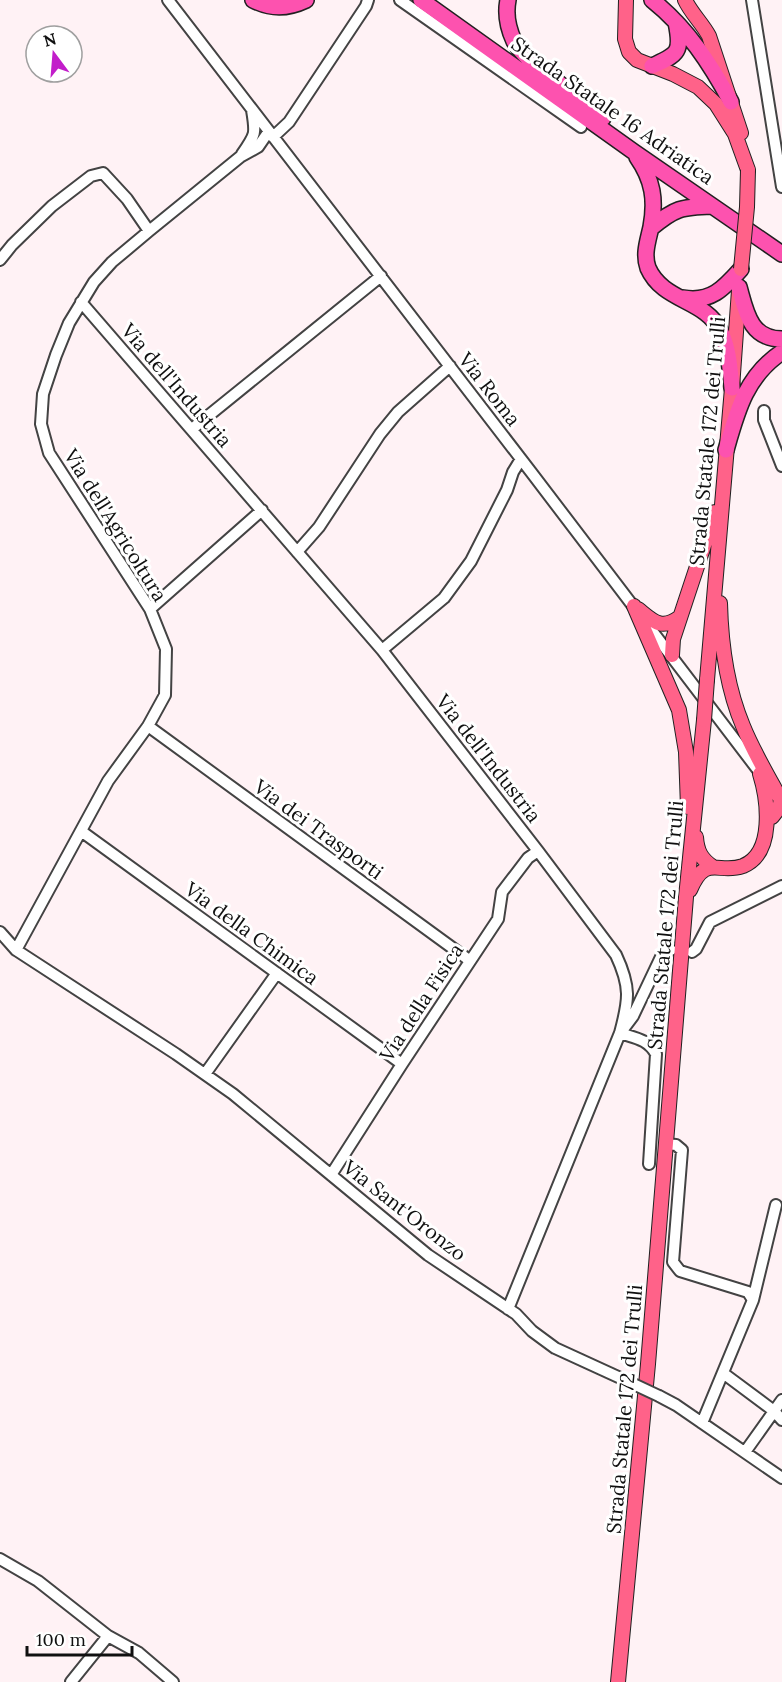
<svg xmlns="http://www.w3.org/2000/svg" width="782" height="1682" viewBox="0 0 782 1682" font-family="Lora,serif">
  <rect width="100%" height="100%" fill="#fff2f5"/>
  <g fill="none" stroke-linecap="round" stroke-linejoin="round">
    <defs>
      <path id="minor" d="M168,0l363,472 230,302
        M400,0l181,127
        M752,0l30,187
        M273,137l16,-15 77,-116 2,-6
        M242,154c14,-20 14,-20 10,-44
        M0,260l12,-15 40,-39 39,-30 12,-3 24,26 22,32
        M81,302l301,348 156,201 78,104c15,32 13,45 4,78l-112,276
        M764,411v9l18,46
        M192,429l189,-153
        M297,552l22,-25 61,-93 18,-22 52,-46
        M150,609l112,-99
        M382,650l62,-52 27,-37 36,-71 6,-18 8,-13
        M148,726l321,234
        M81,831l321,233
        M0,932l16,18 160,104 57,40 195,161 88,59 16,17 23,17 72,33
        M16,950l92,-169 40,-55 17,-31 1,-46 -16,-40 -101,-156 -8,-29 2,-30 13,-39 13,-32 25,-41 18,-20 37,-31 91,-74 18,-10 11,-16
        M692,952l4,-3 14,-27 72,-36
        M624,1028l9,-12 28,-59 6,-6 4,-1
        M620,1033c15,5 28,6 36,21l-7,110
        M205,1074l72,-101
        M666,1144l10,1 6,5 -9,112 7,9 68,21 5,8
        M331,1175l71,-111 96,-145 4,-27 26,-34 10,-7
        M723,1373l51,38 8,9
        M659,1396l17,9 106,73
        M702,1423l51,-123 23,-95
        M745,1452l37,-52
        M0,1559l38,22 70,55 31,17 34,29
        M71,1682l37,-46"/>
      <path id="major" d="M626,0l-1,39 4,13 8,8 36,14 25,13 18,17 19,30 13,36
        M685,0c6,13 17,23 24,36l32,97
        M720,603c1,41 7,85 23,123 10,25 25,50 38,74l-2,8 -7,9
        M634,606l45,104 7,42 2,55
        M638,609c15,12 23,22 42,8
        M672,655l1,-16 42,-127
        M707,680l25,-292 7,-98
        M696,837c1,14 5,22 17,30
        M690,890c16,-37 28,-15 53,-24 32,-13 25,-66 17,-92
        M618,1682l30,-318 38,-467 18,-177"/>
      <path id="highway" d="M253,0c18,9 34,9 53,0
        M421,0l213,152 148,102
        M508,0c-3,15 0,28 6,41 9,16 27,28 41,39 16,13 32,26 48,38
        M652,0c35,28 58,63 79,102
        M652,66c27,-12 30,-14 24,-44
        M637,157c16,23 19,43 14,70 -3,14 -8,27 -3,41 15,34 57,31 72,62 9,18 10,38 12,58
        M651,228c24,-20 30,-21 61,-22
        M739,287c7,25 11,52 43,52
        M683,298c28,5 41,-10 58,-29
        M726,450c11,-39 20,-74 56,-98"/>
    </defs>
    <use href="#minor" stroke="#434343" stroke-width="14"/>
    <use href="#major" stroke="#212121" stroke-width="16"/>
    <use href="#highway" stroke="#212121" stroke-width="18"/>
    <use href="#minor" stroke="#fff" stroke-width="10"/>
    <use href="#major" stroke="#ff6289" stroke-width="14"/>
    <use href="#highway" stroke="#fd52af" stroke-width="15"/>
    <defs>
      <path id="minor-bridge" d="M627,1381l32,15"/>
      <path id="major-bridge" d="M741,269l6,-62 1,-37
        M704,720l3,-40"/>
    </defs>
    <use href="#minor-bridge" stroke="#434343" stroke-width="14" stroke-linecap="butt"/>
    <use href="#major-bridge" stroke="#212121" stroke-width="16" stroke-linecap="butt"/>
    <use href="#minor-bridge" stroke="#fff" stroke-width="10"/>
    <use href="#major-bridge" stroke="#ff6289" stroke-width="14"/>
  </g>
  <g text-anchor="middle" dominant-baseline="central" stroke-width="6" stroke-linejoin="round" paint-order="stroke">
    <g font-size="20" fill="#101010" stroke="#fff">
      <text transform="translate(613 110) rotate(35)">Strada Statale 16 Adriatica</text>
      <text transform="translate(177 385) rotate(49)">Via dell'Industria</text>
      <text transform="translate(490 389) rotate(52)">Via Roma</text>
      <text transform="translate(707 441) rotate(-85)">Strada Statale 172 dei Trulli</text>
      <text transform="translate(116 525) rotate(58)">Via dell'Agricoltura</text>
      <text transform="translate(489 758) rotate(52)">Via dell'Industria</text>
      <text transform="translate(319 829) rotate(36)">Via dei Trasporti</text>
      <text transform="translate(665 925) rotate(-85)">Strada Statale 172 dei Trulli</text>
      <text transform="translate(252 933) rotate(36)">Via della Chimica</text>
      <text transform="translate(421 1002) rotate(-57)">Via della Fisica</text>
      <text transform="translate(405 1210) rotate(38)">Via Sant'Oronzo</text>
      <text transform="translate(624 1409) rotate(-85)">Strada Statale 172 dei Trulli</text>
    </g>
  </g>
  <g transform="translate(54 54) rotate(344)"><circle r="28" fill="#ffffff" stroke="#9f9f9f" stroke-width="1.5"/>
  <path d="M0-4.5L10 22L0 15L-10 22Z" fill="#c21dca"/>
  <text y="-9" font-size="16" font-weight="bold" text-anchor="middle" fill="#101010">N</text>
  </g>
  <path d="M27 1646v9h105v-9" fill="none" stroke="#101010" stroke-width="3"/>
  <text x="36" y="1646" font-size="18" fill="#101010" stroke="#ffffff" stroke-width="4.5" paint-order="stroke">100 m</text>
</svg>
